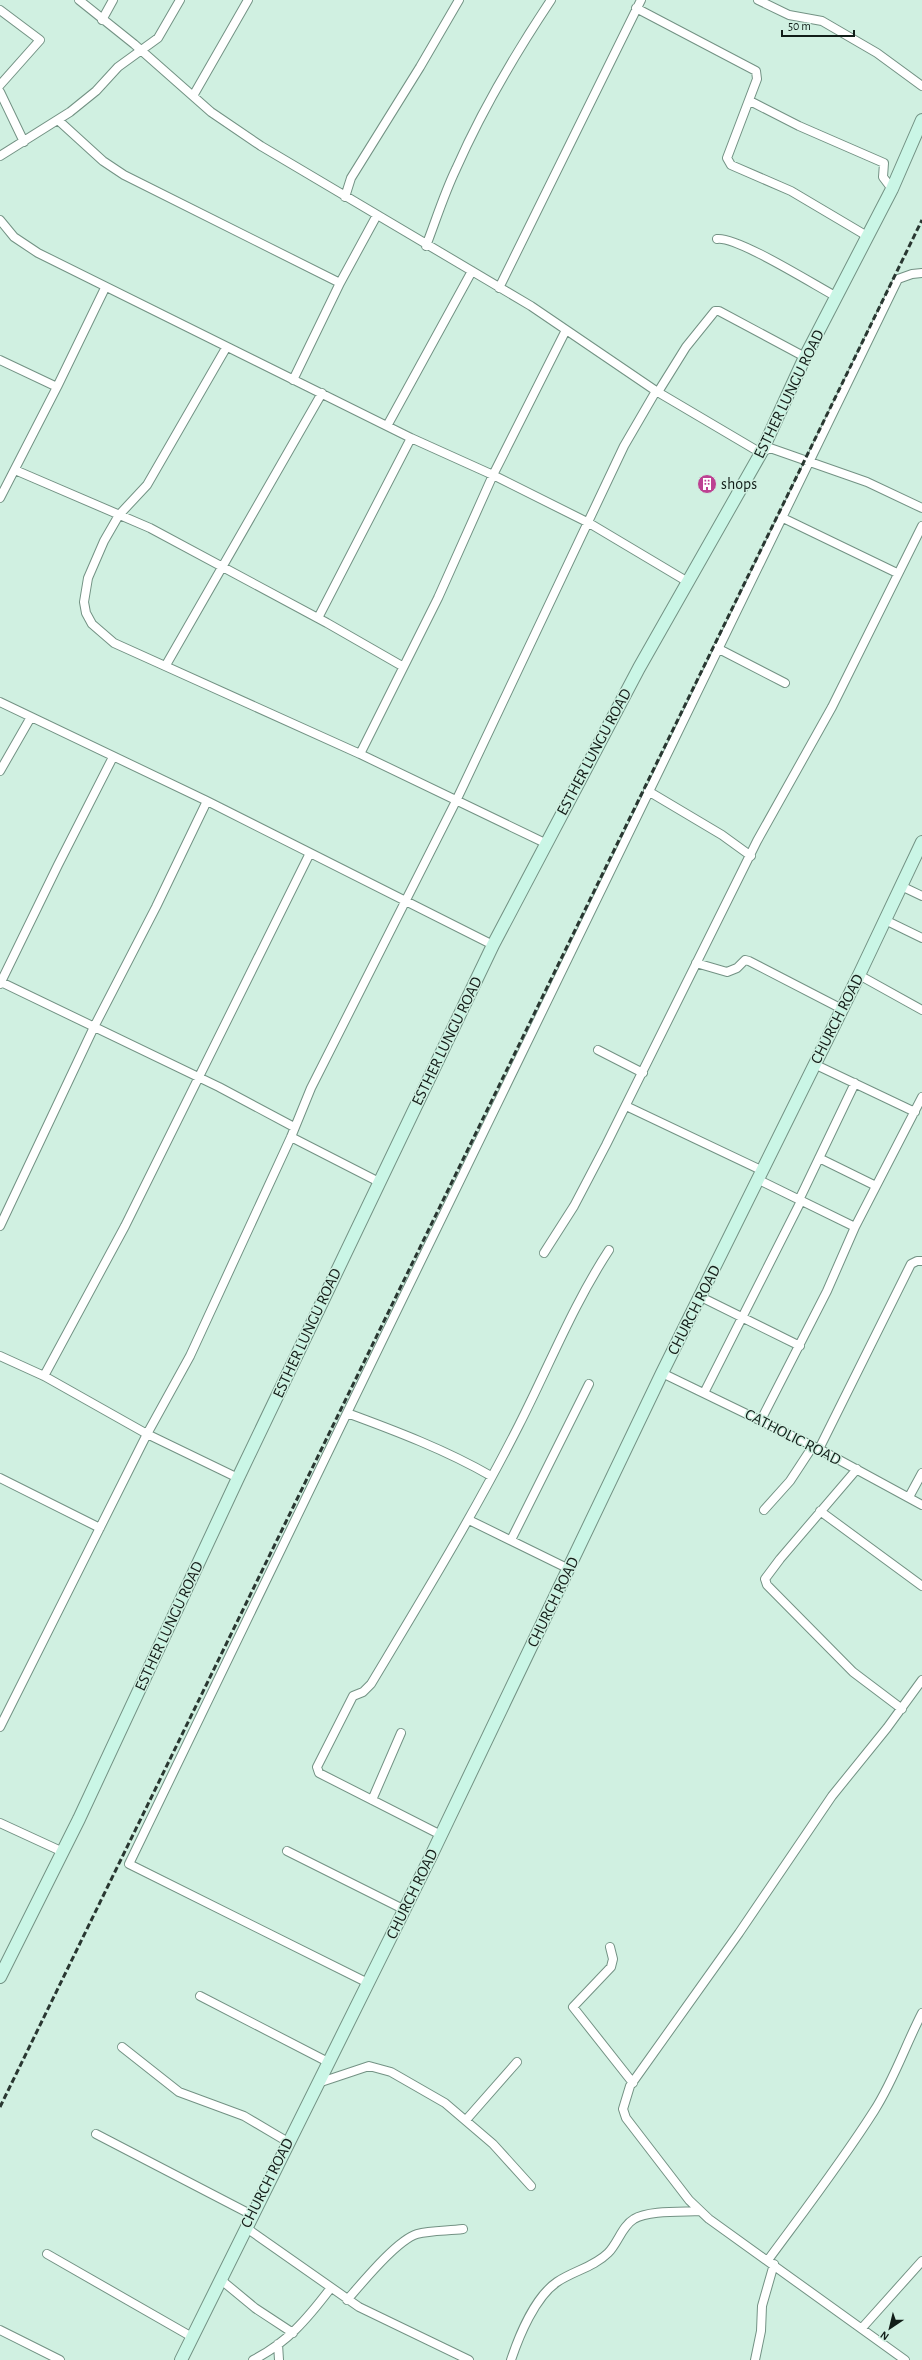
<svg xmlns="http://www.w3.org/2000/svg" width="922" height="2360" viewBox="0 0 922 2360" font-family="'Alegreya Sans',sans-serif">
  <rect width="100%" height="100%" fill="#d0f0e1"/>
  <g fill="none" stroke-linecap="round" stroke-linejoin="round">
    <defs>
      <path id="street" d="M79,0l55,44 77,68 50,34 270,160 125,85 105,62 9,-5 97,34 55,26
        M758,0l31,15 33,6 55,32 45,33
        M636,8l120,63 1,8 -30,79 4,7 60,26 76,45
        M0,10l40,30 -40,45
        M102,20l11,-20
        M0,92l24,50
        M193,96l55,-96
        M750,101l49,25 85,37 -1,14 9,12
        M58,120l45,41 21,14 216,108
        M0,156l70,-44 26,-21 22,-24 40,-29 22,-38
        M345,197l6,-19 69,-111 39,-67
        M0,220l14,17 24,16 373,185 82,37 96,48 99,59
        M717,239c20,-3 99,47 120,58
        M426,246c10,-26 18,-52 30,-77 26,-59 59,-115 95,-169
        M499,288l142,-288
        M226,348l-79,137 -28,30 -15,26 -16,37 -4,24 2,11 6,11 22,19 246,111 185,89
        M0,360l57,27
        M293,380l47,-97 37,-68
        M658,392l28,-45 29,-36h4l86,46
        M387,426l85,-155
        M15,470l135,58 177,95 75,43
        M0,498l57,-111 48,-99
        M783,518l114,55
        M318,618l93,-180
        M717,648l68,35
        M166,665l156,-272
        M0,702l207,99 286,144
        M360,754l78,-156 55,-123 73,-145
        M0,771l31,-54
        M648,791l74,44 29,21
        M901,886l21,10
        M885,920l37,18
        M696,963l31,9 10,-4 8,-8 4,1 93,48
        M859,975l63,35
        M1,982l218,105 75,40
        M0,984l58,-119 55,-108
        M598,1050l45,23
        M814,1064l101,48
        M626,1106l137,65
        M291,1137l88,45
        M819,1158l57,28
        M759,1180l96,47 -28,64 -66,129
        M799,1200l56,-117
        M0,1226l94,-199 62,-120 51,-106
        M855,1227l67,-130
        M544,1253l30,-47 32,-61 151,-304 75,-134 90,-181
        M701,1297l99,49
        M0,1356l44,20 103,58 91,44
        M662,1373l157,76 103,56
        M44,1376l81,-150 185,-373
        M704,1393l97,-192
        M347,1413l-218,451 239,119
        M819,1449l92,-185 6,-3h5
        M857,1469l-77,90 -15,20 2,6 86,87 49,37
        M491,1476c-45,-26 -95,-45 -144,-63 181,-380 368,-756 551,-1134l14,-5 10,-1
        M0,1478l100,50
        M909,1497l13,-24
        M764,1510l26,-29 23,-35
        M820,1511l102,75
        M469,1520l100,49
        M511,1540l78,-156
        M0,1727l147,-293 43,-78 101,-219 20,-49 145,-287 168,-355 32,-55
        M372,1800l29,-67
        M0,1823l63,29
        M441,1835l-122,-62 -2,-6 36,-71 10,-4 8,-8c51,-85 103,-170 148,-259 30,-59 54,-120 90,-175
        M287,1851l118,59
        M610,1947l3,12 -2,8 -38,40 60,76
        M200,1996l128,66
        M122,2047l57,45 65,24 44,26
        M318,2083l51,-17 22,6 54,31 48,41 38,42
        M466,2120l51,-58
        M96,2134l156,81
        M245,2227l114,80 110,53
        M47,2254l145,83
        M768,2260c36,-49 73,-97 106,-149 20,-31 31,-65 48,-98
        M220,2279l35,29 38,25
        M347,2300c15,-17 50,-60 70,-66 14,-4 31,-3 46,-5
        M862,2328l60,-67
        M0,2330l60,30
        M278,2344l1,16
        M253,2360c34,-17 54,-41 77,-71
        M511,2360c8,-24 24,-63 46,-78 16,-11 37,-15 51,-29 10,-10 14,-27 26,-34 14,-9 49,-7 66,-8
        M755,2360l6,-29 1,-25 12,-42
        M905,2360l-196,-141 -20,-19 -63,-82 -3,-9 7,-23 109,-153 93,-137 55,-68 35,-48"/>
      <path id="secondary" d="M0,1977l79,-158 159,-341 255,-533 146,-277 122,-215 44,-96 87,-168 30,-69
        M181,2360l249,-502 232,-485 197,-398 63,-133"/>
    </defs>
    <use href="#street" stroke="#739284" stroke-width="10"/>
    <use href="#secondary" stroke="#739284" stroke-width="14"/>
    <use href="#street" stroke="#fff" stroke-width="8"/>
    <use href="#secondary" stroke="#caf6e6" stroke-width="12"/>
    <path stroke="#293731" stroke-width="3" stroke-dasharray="6 3" stroke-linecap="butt" d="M0,2107l922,-1887"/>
  </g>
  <defs>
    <symbol id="building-disc" viewBox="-11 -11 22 22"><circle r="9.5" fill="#bd4192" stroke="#d0f0e1"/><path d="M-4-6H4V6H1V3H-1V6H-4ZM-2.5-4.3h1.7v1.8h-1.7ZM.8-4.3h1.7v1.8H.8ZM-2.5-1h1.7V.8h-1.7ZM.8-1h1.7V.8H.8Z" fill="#fff"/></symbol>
  </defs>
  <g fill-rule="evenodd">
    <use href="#building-disc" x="696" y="473" width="22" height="22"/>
  </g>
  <g text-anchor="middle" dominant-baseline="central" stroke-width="3" stroke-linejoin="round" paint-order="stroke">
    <g font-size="16" fill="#111d18" stroke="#d0f0e1">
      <text transform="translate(789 394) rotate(-64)">ESTHER LUNGU ROAD</text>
      <text transform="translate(594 752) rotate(-62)">ESTHER LUNGU ROAD</text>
      <text transform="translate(837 1019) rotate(-63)">CHURCH ROAD</text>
      <text transform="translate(447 1041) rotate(-64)">ESTHER LUNGU ROAD</text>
      <text transform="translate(694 1310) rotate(-63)">CHURCH ROAD</text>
      <text transform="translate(307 1333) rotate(-65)">ESTHER LUNGU ROAD</text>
      <text transform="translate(793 1437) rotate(27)">CATHOLIC ROAD</text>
      <text transform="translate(553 1602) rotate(-64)">CHURCH ROAD</text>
      <text transform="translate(169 1626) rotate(-65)">ESTHER LUNGU ROAD</text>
      <text transform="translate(412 1894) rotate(-64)">CHURCH ROAD</text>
      <text transform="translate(267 2183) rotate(-63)">CHURCH ROAD</text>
    </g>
    <g font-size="16" fill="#111d18" stroke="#d0f0e1" text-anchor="start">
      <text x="721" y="484">shops</text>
    </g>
  </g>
  <g transform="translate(890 2328) rotate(215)" stroke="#d0f0e1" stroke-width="3" paint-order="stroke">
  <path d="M0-3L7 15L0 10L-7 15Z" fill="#111d18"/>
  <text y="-6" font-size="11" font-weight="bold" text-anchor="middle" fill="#111d18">N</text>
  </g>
  <path d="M782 30v6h72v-6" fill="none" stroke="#111d18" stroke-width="2"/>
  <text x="788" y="30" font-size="12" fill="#111d18" stroke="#d0f0e1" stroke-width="3" paint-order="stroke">50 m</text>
</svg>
